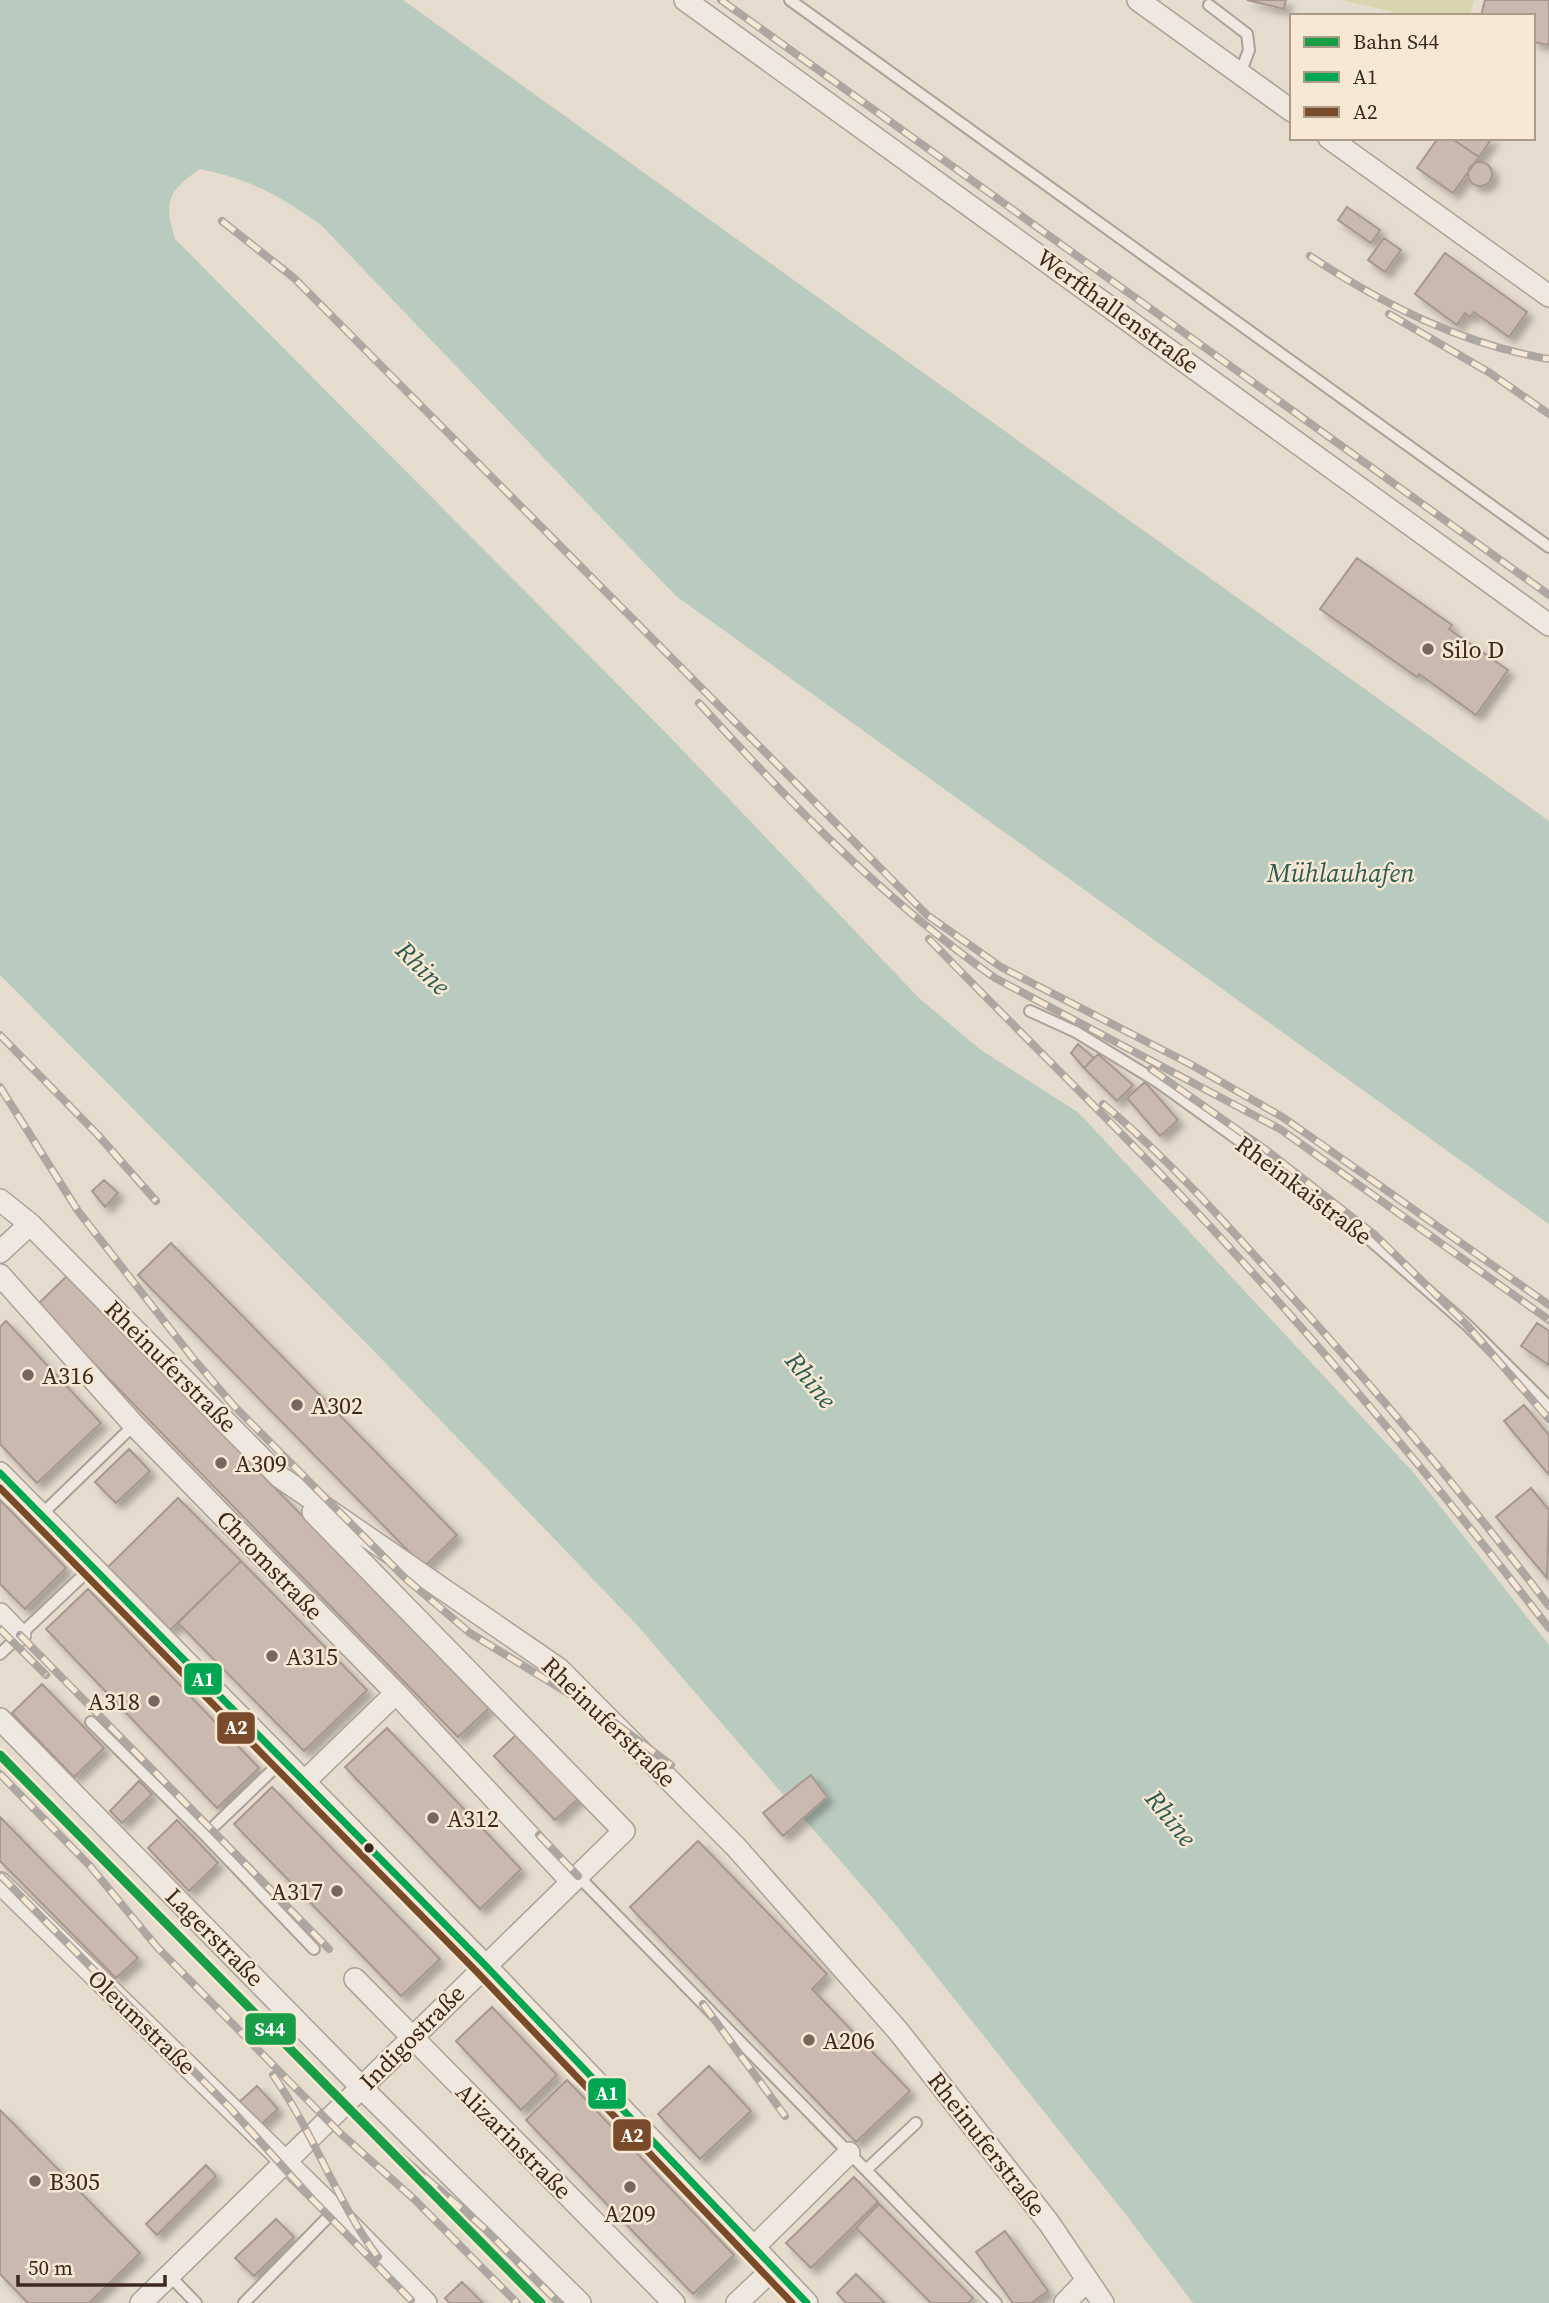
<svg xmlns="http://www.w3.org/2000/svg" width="1549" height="2303" viewBox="0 0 1549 2303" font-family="'Source Serif 4',serif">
  <defs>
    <filter id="shadow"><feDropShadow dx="6" dy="6" stdDeviation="3.5" flood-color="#0004"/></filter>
  </defs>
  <rect width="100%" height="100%" fill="#e6dcce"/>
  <path fill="#dad4b0" d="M1341,0h133l-4,16h-59z"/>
  <path fill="#b9cbbe" d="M0,0h403l1146,821v403l-873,-628 -355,-371c-42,-29 -70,-46 -121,-56 -33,23 -36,32 -25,70l493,496 251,263 62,52 98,63 335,360 135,172v658h-356l-66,-87 -233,-293 -258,-299 -265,-276 -371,-373z"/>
  <path fill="#cab9af" stroke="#a7978d" stroke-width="2" filter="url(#shadow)" d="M1247,0h39l-2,9z
    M1485,0h64v45l-16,-3v-26h-52z
    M1438,138h13l28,19 -26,36 -36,-25z
    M1451,138h41l-13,19z
    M1468 174a12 12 0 1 1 24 0a12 12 0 1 1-24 0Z
    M1347,207l33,23 -9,13 -33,-23z
    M1384,238l17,12 -16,22 -17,-12z
    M1445,253l82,59 -18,25 -35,-25 -4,5 -5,-4 -8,12 -42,-31z
    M1357,558l95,67 -3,4 59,41 -32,45 -57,-41 -2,3 -97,-68z
    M1078,1044l16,14 -10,10 -13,-15z
    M1098,1054l35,31 -16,16 -33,-33z
    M1145,1082l33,38 -18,16 -33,-38z
    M104,1180l14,13 -13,14 -13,-16z
    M171,1243l286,292 -33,32 -286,-292z
    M68,1275l421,433 -31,29 -421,-432z
    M6,1321l95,102 -64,60 -37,-39v-117z
    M1537,1323l12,8v34l-28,-19z
    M1524,1405l25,30v40l-45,-54z
    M129,1449l21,22 -34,32 -21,-21z
    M1531,1488l18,22 -2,68 -51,-61z
    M178,1498l63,63 -71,69 -62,-63z
    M0,1500l66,68 -41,41 -25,-25z
    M241,1561l126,129 -63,61 -126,-128z
    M88,1589l171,179 -42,40 -171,-179z
    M42,1684l62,64 -30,29 -62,-64z
    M387,1728l134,141 -41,40 -135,-142z
    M519,1732l61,65 -25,23 -61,-64z
    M811,1775l16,22 -44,39 -20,-23z
    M139,1781l13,13 -30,29 -12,-12z
    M272,1787l168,172 -39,37 -167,-172z
    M0,1817l138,141 -22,20 -116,-117z
    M177,1820l41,43 -29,28 -41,-43z
    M698,1841l129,133 -15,15 98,102 -54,51 -226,-235z
    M492,2007l65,68 -36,35 -65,-69z
    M709,2066l42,45 -51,48 -42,-45z
    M567,2080l167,175 -41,39 -167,-174z
    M257,2086l21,23 -19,17 -21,-23z
    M0,2110l140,143 -51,50h-61l-28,-29z
    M206,2165l10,11 -59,59 -11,-11z
    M854,2177l24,25 -67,66 -25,-25z
    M879,2204l94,94 -5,5h-37l-75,-75z
    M276,2219l18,18 -40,39 -19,-18z
    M1005,2231l43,60 -17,12h-18l-37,-51z
    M856,2274l29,29h-39l-9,-10z
    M462,2282l21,21h-34l-4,-5z"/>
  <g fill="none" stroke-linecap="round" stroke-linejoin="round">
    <defs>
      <path id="service" d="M790,0l759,547
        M1209,5l38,29 2,16 -9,24
        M1030,1011l46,21 82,50 178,128 130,114 83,83
        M41,1515l93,-90
        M0,1654l92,-87
        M91,1722l114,113
        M283,1760l-78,75 109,114
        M578,1876l418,427
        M866,2170l50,-47
        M169,2275l27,28
        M244,2303l91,-93"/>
      <path id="minor" d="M685,0l864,625
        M1138,0l154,111
        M1329,138l220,158
        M0,1200l30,24 250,253 279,192 177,178 163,185 150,191 54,80
        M0,1252l30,-28
        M0,1275l134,150 262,268 176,189
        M0,1473l485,492 322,338
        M0,1614l20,21
        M0,1719l371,378 209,206
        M304,1782l92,-89
        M0,1883l335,327 91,93
        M355,1979l319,324
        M754,2247l95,-94
        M141,2303l483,-472 -311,-319
        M737,2303l37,-35
        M1065,2303l22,-23"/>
    </defs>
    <use href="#service" stroke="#aca197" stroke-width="14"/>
    <use href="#minor" stroke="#aca197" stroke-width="24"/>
    <use href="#service" stroke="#eee8e0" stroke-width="10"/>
    <use href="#minor" stroke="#eee8e0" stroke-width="21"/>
    <defs>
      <path id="rail" d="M721,0l828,595
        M222,221l72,57 633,637 74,52 189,97 94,54 265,187
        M1310,256c74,49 151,88 239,103
        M1389,314l101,59 59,41
        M699,703c91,100 185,197 296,275l285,151 269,191
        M929,939c81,84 165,165 245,249 133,140 257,288 375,440
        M0,1035l98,100 58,66
        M1151,1069l114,80 110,86 91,89 83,95
        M0,1087l78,124 114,146 42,49 171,172 65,55 137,84 64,48
        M1103,1104c66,55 124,121 182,185 92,102 180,207 264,317
        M0,1629l46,46
        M20,1635l309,314
        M0,1774l90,92 67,81 183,186 74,66 103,104
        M539,1835l39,41
        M0,1875l231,234 81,90 99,101
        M703,2004l82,112
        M273,2075c41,58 63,126 105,182
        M376,2135l107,92 76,76"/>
    </defs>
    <use href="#rail" stroke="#aea7a1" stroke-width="8"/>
    <use href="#rail" stroke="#f7e8d4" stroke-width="5" stroke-dasharray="16" stroke-linecap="butt"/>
    <defs>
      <path id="bus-1" d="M0,1473l485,492 322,338"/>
      <path id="bus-2" d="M0,1488l477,484 315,331"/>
    </defs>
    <use href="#bus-1" stroke="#f7e8d4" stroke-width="12"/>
    <use href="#bus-2" stroke="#f7e8d4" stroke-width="12"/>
    <use href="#bus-1" stroke="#00a651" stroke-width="7"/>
    <use href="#bus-2" stroke="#7a4b2a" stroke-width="7"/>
    <defs>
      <path id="rail-1" d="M0,1755l541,548"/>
    </defs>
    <use href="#rail-1" stroke="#f7e8d4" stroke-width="14"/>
    <use href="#rail-1" stroke="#1a9d47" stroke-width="9"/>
  </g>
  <g fill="#78675c" stroke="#f7e8d4" stroke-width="2.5">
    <circle cx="1428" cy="649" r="7"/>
    <circle cx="28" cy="1375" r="7"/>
    <circle cx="297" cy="1405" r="7"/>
    <circle cx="221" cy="1463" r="7"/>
    <circle cx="272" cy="1656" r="7"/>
    <circle cx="154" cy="1701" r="7"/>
    <circle cx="433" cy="1818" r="7"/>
    <circle cx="337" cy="1891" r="7"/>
    <circle cx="809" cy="2040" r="7"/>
    <circle cx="35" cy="2181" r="7"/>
    <circle cx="630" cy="2187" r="7"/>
  </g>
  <circle fill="#3c281e" stroke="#f7e8d4" stroke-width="2.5" cx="369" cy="1848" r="6"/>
  <g text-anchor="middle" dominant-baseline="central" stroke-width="5" stroke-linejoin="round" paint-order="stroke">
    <g font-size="24" fill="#3c281e" stroke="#f7e8d4">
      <text transform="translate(1118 311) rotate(36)">Werfthallenstraße</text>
      <text transform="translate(1304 1190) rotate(37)">Rheinkaistraße</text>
      <text transform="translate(171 1366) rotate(45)">Rheinuferstraße</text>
      <text transform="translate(270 1565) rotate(46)">Chromstraße</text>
      <text transform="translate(609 1722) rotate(44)">Rheinuferstraße</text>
      <text transform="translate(215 1937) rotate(45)">Lagerstraße</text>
      <text transform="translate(142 2022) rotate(44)">Oleumstraße</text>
      <text transform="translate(412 2037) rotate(-45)">Indigostraße</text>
      <text transform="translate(514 2141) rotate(45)">Alizarinstraße</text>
      <text transform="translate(987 2144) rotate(52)">Rheinuferstraße</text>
    </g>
    <g font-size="24" fill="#3c281e" stroke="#f7e8d4" text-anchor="start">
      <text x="1442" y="649">Silo D</text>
      <text x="42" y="1375">A316</text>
      <text x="311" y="1405">A302</text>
      <text x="235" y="1463">A309</text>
      <text x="286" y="1656">A315</text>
      <text x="140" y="1701" text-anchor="end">A318</text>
      <text x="447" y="1818">A312</text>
      <text x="323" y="1891" text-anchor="end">A317</text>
      <text x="823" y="2040">A206</text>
      <text x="49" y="2181">B305</text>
      <text x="630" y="2213" text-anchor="middle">A209</text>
    </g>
    <g font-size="26" font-style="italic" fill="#2d5c52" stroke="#f7e8d4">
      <text x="1341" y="873">Mühlauhafen</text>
      <text transform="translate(423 968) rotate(45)">Rhine</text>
      <text transform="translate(811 1380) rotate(51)">Rhine</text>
      <text transform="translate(1171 1818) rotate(51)">Rhine</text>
    </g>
  </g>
  <g stroke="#f7e8d4" stroke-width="2.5">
    <rect x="183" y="1662" width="40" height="34" rx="7" fill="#00a651"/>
    <rect x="216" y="1711" width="40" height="34" rx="7" fill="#7a4b2a"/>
    <rect x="244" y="2012" width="53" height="34" rx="7" fill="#1a9d47"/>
    <rect x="587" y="2077" width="40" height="33" rx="7" fill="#00a651"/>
    <rect x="612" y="2118" width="40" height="34" rx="7" fill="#7a4b2a"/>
  </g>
  <g font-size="19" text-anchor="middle" font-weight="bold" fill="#fff">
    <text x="203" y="1686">A1</text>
    <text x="236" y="1734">A2</text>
    <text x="270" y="2036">S44</text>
    <text x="607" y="2100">A1</text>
    <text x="632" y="2142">A2</text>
  </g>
  <rect x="1290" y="14" width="245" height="126" fill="#f7e8d4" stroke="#ac9b8b" stroke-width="2"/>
  <rect x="1304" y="37" width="35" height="10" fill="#1a9d47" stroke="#ac9b8b" stroke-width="2"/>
  <text x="1353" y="49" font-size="21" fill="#3c281e">Bahn S44</text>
  <rect x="1304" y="72" width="35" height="10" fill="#00a651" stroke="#ac9b8b" stroke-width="2"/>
  <text x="1353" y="84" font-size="21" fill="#3c281e">A1</text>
  <rect x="1304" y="107" width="35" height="10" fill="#7a4b2a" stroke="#ac9b8b" stroke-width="2"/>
  <text x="1353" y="119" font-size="21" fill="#3c281e">A2</text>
  <path d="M18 2275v10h147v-10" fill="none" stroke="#3c281e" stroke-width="3.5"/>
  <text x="28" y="2275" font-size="21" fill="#3c281e" stroke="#f7e8d4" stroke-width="5" paint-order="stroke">50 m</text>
</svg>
